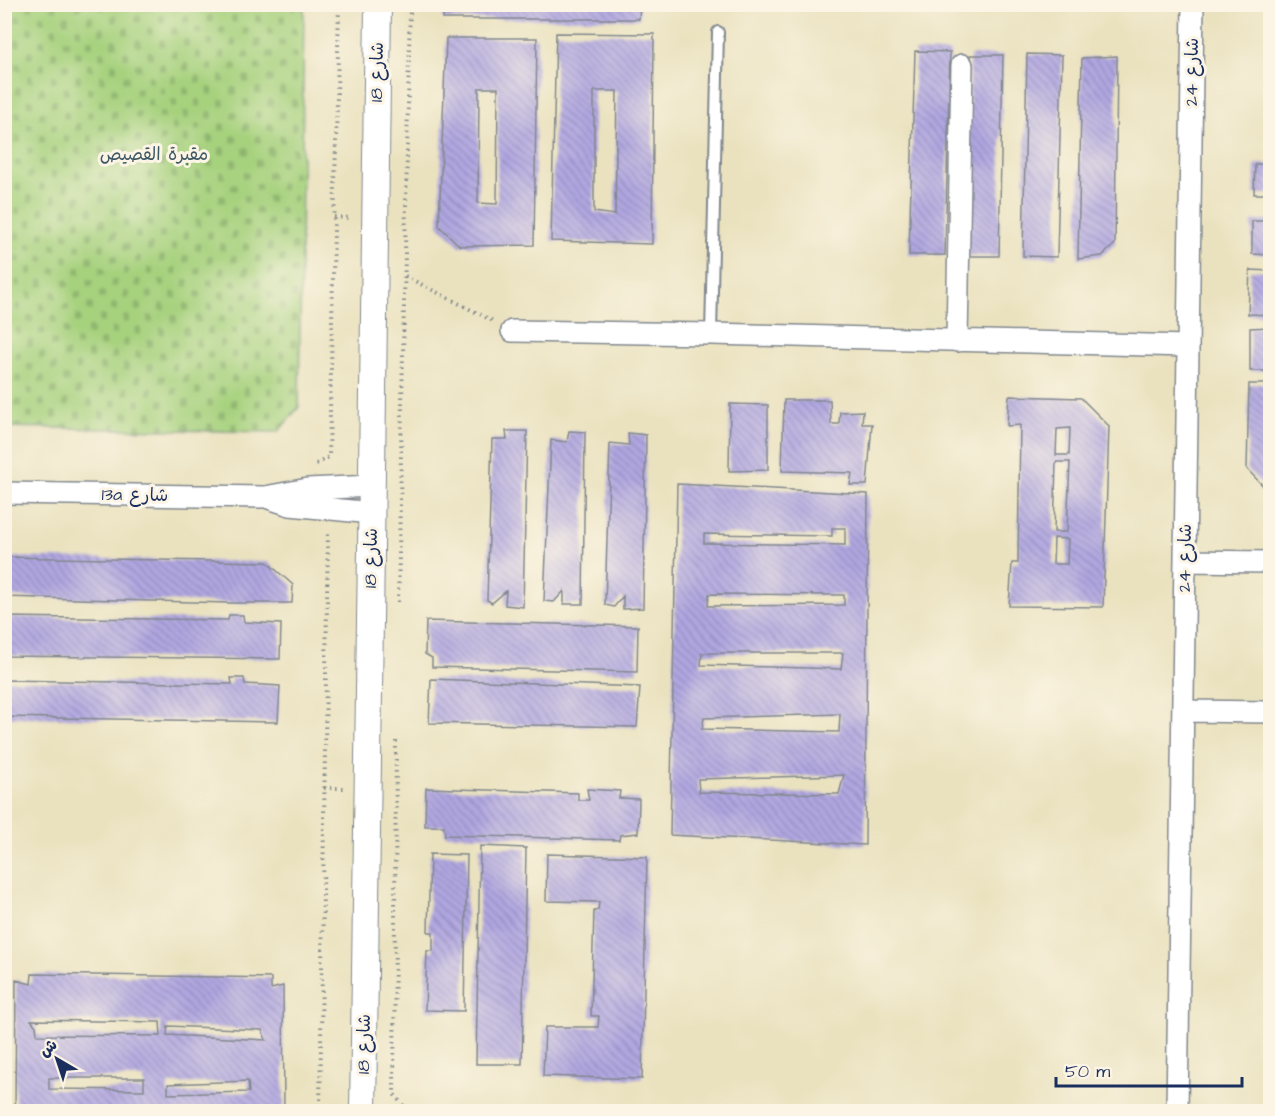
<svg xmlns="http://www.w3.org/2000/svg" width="1275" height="1116" viewBox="0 0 1275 1116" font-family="'Architects Daughter','Playpen Sans Arabic',sans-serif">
  <defs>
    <pattern id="cemetery-stones" width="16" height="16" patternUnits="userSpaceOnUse" patternTransform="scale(1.5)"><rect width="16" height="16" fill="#a6d17d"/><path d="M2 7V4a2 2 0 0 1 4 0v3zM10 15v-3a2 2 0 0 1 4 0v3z" fill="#8eb46e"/></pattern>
    <pattern id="building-back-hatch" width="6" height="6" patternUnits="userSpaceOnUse" patternTransform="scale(1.5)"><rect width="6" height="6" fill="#b1a7e1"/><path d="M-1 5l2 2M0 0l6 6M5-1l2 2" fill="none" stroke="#8f88ba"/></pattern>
  </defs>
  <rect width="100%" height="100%" fill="#fcf5e5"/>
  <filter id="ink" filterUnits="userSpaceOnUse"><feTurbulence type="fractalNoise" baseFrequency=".0167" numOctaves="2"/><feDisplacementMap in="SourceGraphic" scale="12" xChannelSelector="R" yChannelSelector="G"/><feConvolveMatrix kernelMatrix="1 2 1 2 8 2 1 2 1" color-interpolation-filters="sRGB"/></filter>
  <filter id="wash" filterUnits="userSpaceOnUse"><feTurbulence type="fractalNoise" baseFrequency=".008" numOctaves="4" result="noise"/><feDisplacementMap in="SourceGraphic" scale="24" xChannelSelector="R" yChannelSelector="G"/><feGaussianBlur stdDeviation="1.35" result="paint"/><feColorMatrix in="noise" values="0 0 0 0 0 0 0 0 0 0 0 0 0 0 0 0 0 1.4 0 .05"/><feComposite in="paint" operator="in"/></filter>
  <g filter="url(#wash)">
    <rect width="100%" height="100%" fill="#eae2bf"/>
    <path fill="url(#cemetery-stones)" stroke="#60806e" stroke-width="1.5" d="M5,4l299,1 -5,402 -21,25 -273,-5z"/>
    <g id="blocks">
      <path fill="url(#building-back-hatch)" fill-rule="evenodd" d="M443,4h197l-1,15h-196z
        M556,33l98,1 -2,210 -101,-3zM594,91h23l-2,124 -21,-3z
        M446,38h91l-3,207 -74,1 -21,-20zM479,88h19l-1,116 -19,-1z
        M915,51l35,1 -5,203h-36z
        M1027,54l35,1 -5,202 -34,-1z
        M970,55h33l-4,201h-33z
        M1117,56l-2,188 -13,12 -24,3 4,-201z
        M1255,164h15v30h-16z
        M1252,221h18v34l-18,-1z
        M1250,270l20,1v44l-22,-1z
        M1270,327v44h-20v-43z
        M1249,384h21v106h-3l-20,-21z
        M1009,396l72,2 28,28 -6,181 -94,-1 3,-43h6l2,-138 -13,1zM1070,428l-1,27h-13l1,-26zM1056,462h14l-3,70h-13zM1054,538l14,1 -1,25h-14z
        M784,400h46l1,24h8l1,-12 23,-1 -1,13h10l-5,61h-17l2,-12 -70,-2z
        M730,404l38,1v65l-39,1z
        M506,431h21l-4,176 -18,-2 1,-14 -14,12 -5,-3 5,-161h15z
        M569,431l16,1 -2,172h-19v-13l-10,11 -10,-1 7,-161 16,2z
        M628,433l18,2 -3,173 -20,1v-13l-9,11 -9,-2 5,-162 19,2z
        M677,484l191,10 -3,351 -195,-10zM832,528h13v17l-141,-2v-9l128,2zM709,594l135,1v10l-136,1zM702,653h141l-2,16 -140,-4zM840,714l-1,18 -137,-3 2,-11zM844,775l-5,19 -140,-2 -1,-13z
        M4,557l263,5 26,23 -1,18h-63l-225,-6z
        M229,615h14l1,7 37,2 -1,35 -276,-3v-39l224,3z
        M426,621l212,5 -1,46 -205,-5v-9l-7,-4z
        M231,678h13l1,6 35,2 -2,36 -274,-5v-37l228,4z
        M431,679l209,8 -3,40 -208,-4z
        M426,788l152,5v7h11l-2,-11 33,2 -1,7 20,1 -1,34 -18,2 -1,5 -174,-5 -1,-9h-19z
        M480,846l46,2 -4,216h-46z
        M430,854l37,1 -3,156 -39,-1 2,-59h6v-19h-5z
        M547,854l100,3 -5,222 -99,-3 2,-49h53l1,-11h-8l3,-105 4,-1 1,-8 -53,-1z
        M32,974l239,4v11l12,-3 1,126h-269l1,-132 15,4zM31,1020l129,2 1,14 -124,-1 -1,-9zM168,1026l94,4 4,10 -99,-5zM49,1078h95v12l-95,-1zM248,1081l1,11 -81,2v-10z"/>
    </g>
  </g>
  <g filter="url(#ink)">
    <use href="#blocks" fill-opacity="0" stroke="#82888e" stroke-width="1.5"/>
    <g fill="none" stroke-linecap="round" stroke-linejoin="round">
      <defs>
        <path id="service" d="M711,334l7,-302"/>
        <path id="minor" d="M512,331l199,3 477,12
          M957,341l5,-276
          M4,493l261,4 43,-8 64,-3
          M269,498l21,7 82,8
          M1185,561l85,1
          M1183,711l87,1
          M1177,1112l16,-1108"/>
        <path id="tertiary" d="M363,1112c7,-369 9,-739 15,-1108"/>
      </defs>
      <use href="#service" stroke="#82888e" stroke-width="14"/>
      <use href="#minor" stroke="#82888e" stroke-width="24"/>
      <use href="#tertiary" stroke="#82888e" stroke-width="28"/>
      <path stroke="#82888e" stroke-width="4" stroke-dasharray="1.5 4.5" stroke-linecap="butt" d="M334,217l18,1
        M405,276l88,45
        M316,464l13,-7 10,-453
        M398,602l12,-598
        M396,741l-2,353 12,15 5,3
        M324,788h20
        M320,1112l8,-582"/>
      <use href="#service" stroke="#fff" stroke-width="10"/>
      <use href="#minor" stroke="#fff" stroke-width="21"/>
      <use href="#tertiary" stroke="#fff" stroke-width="26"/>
    </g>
  </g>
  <g text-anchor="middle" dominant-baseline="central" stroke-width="6" stroke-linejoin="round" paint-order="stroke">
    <g font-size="18" fill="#1b2f5e" stroke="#fcf5e5">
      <text transform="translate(377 72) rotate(-89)">شارع 18</text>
      <text transform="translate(1192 72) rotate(-89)">شارع 24</text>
      <text transform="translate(135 495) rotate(1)">13a شارع</text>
      <text transform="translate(371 558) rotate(-89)">شارع 18</text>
      <text transform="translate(1185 558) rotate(-89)">شارع 24</text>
      <text transform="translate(364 1044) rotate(-89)">شارع 18</text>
    </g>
    <g font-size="18" fill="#3e5866" stroke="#fcf5e5">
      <text x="154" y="154">مقبرة القصيص</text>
    </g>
  </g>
  <rect width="1275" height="1116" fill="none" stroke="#fcf5e5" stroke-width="24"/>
  <g transform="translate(57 1059) rotate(321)" stroke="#fcf5e5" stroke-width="4.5" paint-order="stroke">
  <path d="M0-4.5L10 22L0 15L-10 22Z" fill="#1b2f5e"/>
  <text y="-9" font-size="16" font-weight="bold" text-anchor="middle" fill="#1b2f5e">ش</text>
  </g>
  <path d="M1056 1077v9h186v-9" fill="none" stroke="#1b2f5e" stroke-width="3"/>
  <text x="1065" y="1077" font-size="18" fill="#1b2f5e" stroke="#fcf5e5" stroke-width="4.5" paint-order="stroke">50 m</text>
</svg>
